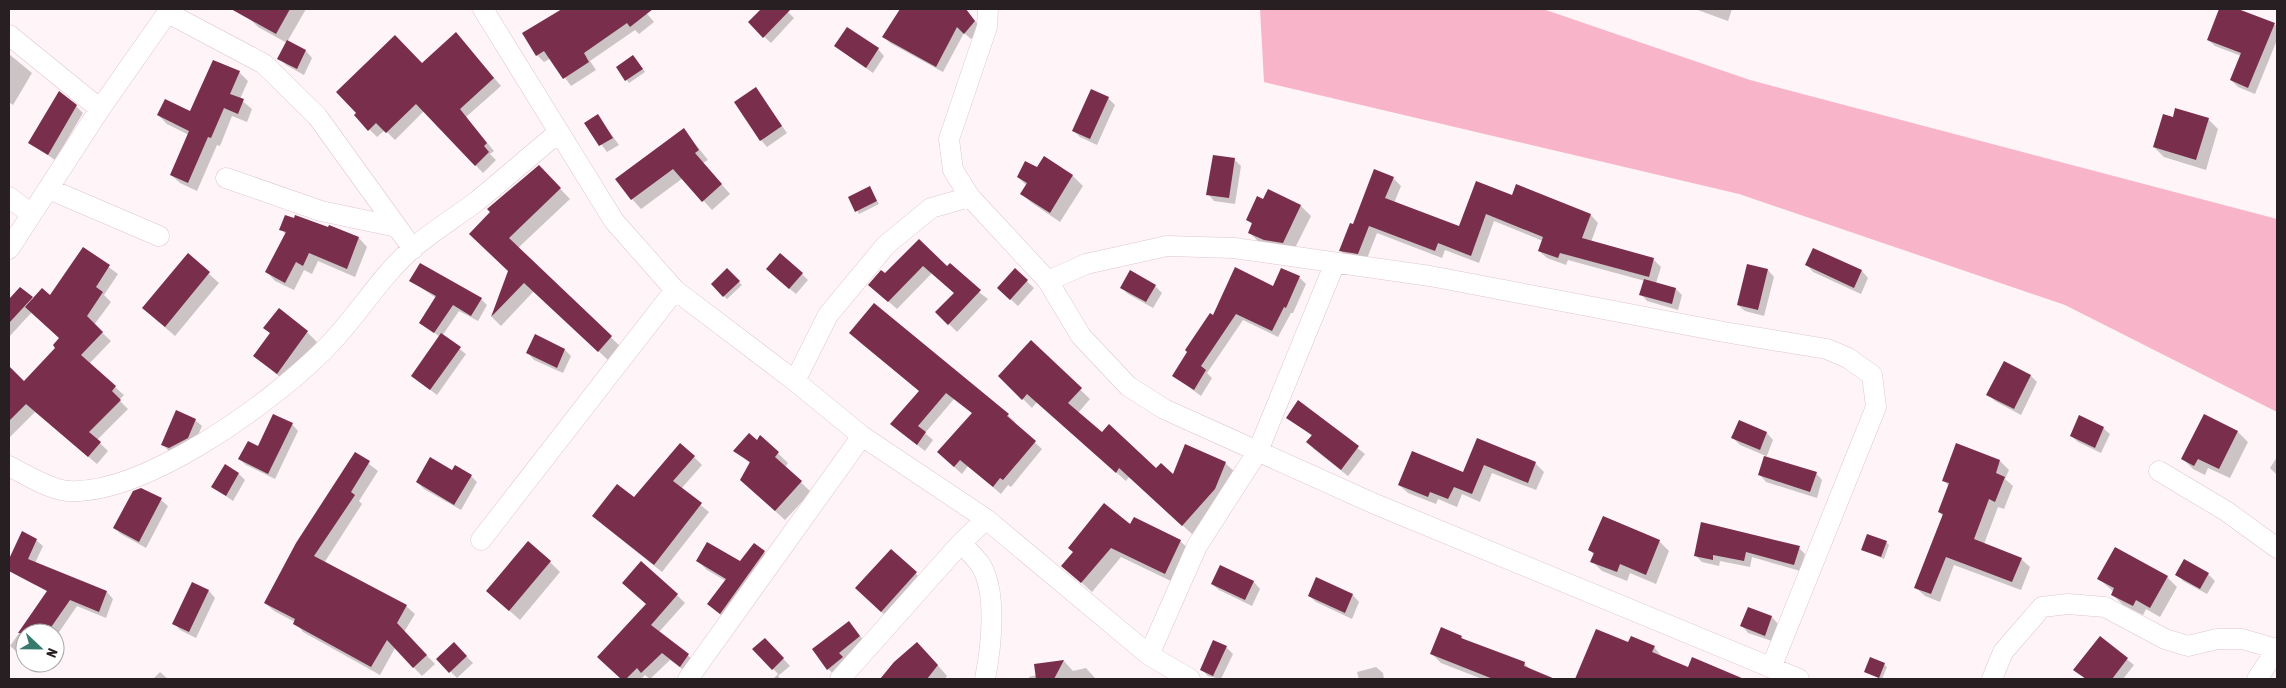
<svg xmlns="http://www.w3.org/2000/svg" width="2286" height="688" viewBox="0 0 2286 688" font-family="'Asap Condensed',sans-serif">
  <rect width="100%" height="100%" fill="#fff4f7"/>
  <path fill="#f8b5ca" d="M1260,9h283l207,71 527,139v193l-212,-107 -326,-111 -475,-112z"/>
  <path fill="#0003" d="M253,9h53l-19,33 19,9 6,7 -8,17 -18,-10 -7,-7 8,-15 -29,-16 -10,-10z
    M562,9h81l11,13 -15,12 -4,-4 -45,31 6,9 -25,16 -20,-28 -7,4 -7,-7 -13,-22z
    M762,9h23l9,9 -23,25 -22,-21z
    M901,9h63l18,19 -11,11 -7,-6 -21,39 -53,-29 -6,-6z
    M1695,9h37l-4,12z
    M2220,9h15l42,17v14l-22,54 -17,-7 -7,-7 10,-24 -26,-10 -7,-6z
    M463,41l38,45 -35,31 28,34 -4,3 6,6 -13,13 -59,-62 -29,29 -10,-10 -8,7 -22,-22 67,-51z
    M835,46l43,3 6,7 -11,17z
    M9,54l23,19 -19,32 -4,-3z
    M636,59l9,13 -16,11 -12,-16z
    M239,72l9,9 -8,18 12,10 -5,13 -15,-6 -12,30 -3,-1 -20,46 -17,-8 -9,-8 18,-40 -22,-11 -9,-9 33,-2z
    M756,89l31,44 -20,14 -6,-7z
    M1108,98l7,7 -18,40 -17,-8 -7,-7z
    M76,106l7,7 -28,47 -25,-17z
    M598,116l21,29 -12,7 -21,-28z
    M2174,118l34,1 10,10 -12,41 -42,-13 -10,-10z
    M684,130l24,30 -5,3 27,31 -18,16 -29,-32 -42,31 -9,-10z
    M1045,158l28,18 10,10 -23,36 -28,-19 -10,-9 5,-8 -9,-9 20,-8z
    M1235,160l6,6 -6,38 -21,-3 -6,-7z
    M538,166l32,33 -52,49 103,99 -13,13 -74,-69 -33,35 -9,-9 17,-46 -29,-27z
    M1393,178l8,8 -7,17 65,25 54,-31 4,-12 74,30 7,8 -7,19 62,17 8,8 -5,16 20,6 6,6 -4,15 -31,-9 -6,-7 4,-13 -77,-21 -2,5 -19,-7 -8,-7 4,-10 -49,-20 -15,42 -34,-13 -3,8 -65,-25 -11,28 -18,-3 -7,-7 13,-26z
    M869,188l10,16 -20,10 -9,-16z
    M1269,191l32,15 10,10 -18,36 -34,-10 -10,-10 4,-7 -5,-5 16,-19z
    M296,216l63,22 8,9 -12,30 -37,-16 -6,13 -8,-4 -10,20 -19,-9 -8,-9 19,-37 -5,-6z
    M919,240l28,28 41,31 -31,33 -20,-20 18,-18 -23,-21 -35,36 -27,-24 15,-10z
    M83,248l35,26 -14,21 7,7 -17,23 17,16 -22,23 35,31 -5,5 9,9 -31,31 11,11 -11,13 -62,-52 -26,26v-71l15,16 33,-35 4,-10 -29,-26 -23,25v-36l11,-13 13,12 17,-3z
    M1814,249l48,22 6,7 -7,16 -48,-22 -6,-7z
    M188,255l31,28 -44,53 -21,-18z
    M1748,266l20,4 6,7 -10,39 -19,-5 -7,-6z
    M727,270l15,15 -15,14 -15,-15z
    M1015,270l19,18 -16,18 -12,-11z
    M802,274l6,6 -12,14 -22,-18z
    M1299,277l7,7 -13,29h-2l-13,24 -35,-17 -36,53 5,5 -11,18 -27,-20 39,-59z
    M411,281l70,18 6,6 -9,16 -19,-10 -17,25 24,18 -29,41 -25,-19 28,-39 -20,-15 16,-24z
    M1155,286l7,7 -9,15 -25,-14 -7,-7z
    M265,328l42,4 10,10 -30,41 -32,-27 16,-22z
    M858,341l150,74 7,7 -1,2 28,25 -31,38 -3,-2 -7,9 -33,-28 -6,8 -16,-14 27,-46 -19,-15 -29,34 8,7 -8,11 -26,-20 21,-40z
    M1031,342l59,57 -12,14 24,21 54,36 17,6 52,-13 10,9 -11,26 -32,36 -63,-57 -3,4 -89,-79 -5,6 -32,-32z
    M565,350l6,6 -8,17 -29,-13 -6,-7z
    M2031,376l6,6 -16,33 -26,-14 -7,-7z
    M1298,402l67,52 -17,22 -34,-27 -6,-7 4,-6 -24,-19z
    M2205,415l33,17 10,10 -18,36 -22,-10 -3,7 -12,-6 -10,-10z
    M195,420l7,6 -8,18 -25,7 -7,-7z
    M1739,422l28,11 6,7 -7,18 50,15 6,7 -5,18 -51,-16 -6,-7 6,-19 -26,-11 -7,-7z
    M292,424l6,7 -23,48 -29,-14 -7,-6z
    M2103,428l7,6 -9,19 -23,-11 -7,-6z
    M761,437l27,26 -3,4 26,25 -26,28 -33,-30 -1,-26 -16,-13 22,-10z
    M1478,440l57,23 9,9 -8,18 -44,-17 -12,29 -18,-8 -5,13 -19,-8 -2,5 -28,-11 -9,-8 65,-12z
    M1957,445l43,16 9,9 -4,9 8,7 -9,23 -6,-2 -14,37 37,15 9,8 -9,23 -67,-25 -14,37 -15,-6 -9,-8 27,-72 -4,-4 10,-26 -5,-5z
    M356,454l22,17 -19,30 3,3 -38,59 82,43 9,8 -11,18 31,32 -13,12 -27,-28 -15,27 -77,-43 -8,-10 -21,-11 -9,-8z
    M694,457l8,8 -21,24 28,23 -47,60 -60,-48z
    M2277,457v18l-7,-7z
    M452,471l19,5 6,6 -16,28 -37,-21 -7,-7z
    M239,474l6,6 -12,21 -20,-14z
    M161,500l7,6 -22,42 -25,-14 -7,-6z
    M1603,518l56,23 10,10 -13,33 -26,-11 -3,8 -25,-10 -10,-10 2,-6 -4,-5z
    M1131,526l49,15 10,9 -15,33 -54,-26 -29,35 -29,-26z
    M22,533l14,7 7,6 -8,17 12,8 -12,14 -26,-14v-9z
    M1886,542l3,3 -5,14 -21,-10z
    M1799,548l6,6 -5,17 -48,-14 -2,10 -30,-6 -1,5 -17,-4 -6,-6z
    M891,551l35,32 -35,38 -24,-23z
    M764,552l9,9 -44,61 -21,-18 18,-23 -19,-11 -9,-9 43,1z
    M550,562l10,10 -40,48 -33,-29z
    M1220,566l34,16 6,7 -8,17 -33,-16 -7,-6z
    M61,574l46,18 6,7 -7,19 -29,-12 -22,32v-5h-30v26l-15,-13z
    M2177,574h31l7,7 -8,13 -24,-13z
    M2167,577l10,10 -17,30 -14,-8 -3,6 -20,-10 -10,-10 1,-3 -15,-13z
    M1317,579l36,16 6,7 -7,17 -36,-17 -7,-6z
    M192,584l17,7 6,7 -19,40 -16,-8 -6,-7z
    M677,595l8,8 -26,29 38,31 -8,11 -19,-14 -20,19 -5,-4 -4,4h-19l-23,-22z
    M1749,608l23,9 6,7 -6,17 -24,-8 -6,-7z
    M849,623l17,20 -31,32 -7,-6z
    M1597,631l32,13 25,3 9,11 26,10 3,-9 50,20h-165z
    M1461,637l5,4 59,23 7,7 20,8h-70l-41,-16 -9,-9z
    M2100,638l34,27 -11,14h-37l-11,-10z
    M765,639l25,27 -12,10 3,3h-8l5,-5 -24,-25z
    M454,644l19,19 -16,15 -19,-19z
    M1226,647l7,7 -12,25 -13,-3 -7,-7z
    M927,653l20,23 -2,3h-64l14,-16z
    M1064,661l9,10 13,-3 10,11h-67v-2l8,-2 -2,-10z
    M1884,664l3,3 -5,12 -17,-7z
    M1376,667l7,6 1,6h-25l-2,-7z
    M160,672l8,7h-15z"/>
  <path fill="#792e4c" d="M231,9h59l-14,25z
    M562,9h91l-23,18 -3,-4 -43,30 5,9 -26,17 -19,-28 -8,5 -14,-23z
    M761,9h30l-28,29 -15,-16z
    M900,9h66l9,12 -11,13 -7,-7 -21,40 -54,-30z
    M2219,9h19l37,14 -27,65 -18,-8 11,-27 -34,-13z
    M847,27l32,21 -13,20 -32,-22z
    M456,32l38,46 -34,31 27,34 -3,3 5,6 -14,14 -59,-62 -30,29 -10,-10 -8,8 -14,-16 2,-2 -20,-21 59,-57 27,28z
    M287,40l19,10 -9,19 -20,-10z
    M633,55l10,14 -18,12 -9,-14z
    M213,60l27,11 -10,23 14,5 -6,15 -14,-6 -13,30 -3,-1 -20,46 -18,-8 19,-44 -32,-16 8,-16 25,12z
    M756,87l26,39 -22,15 -26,-39z
    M1091,89l18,8 -19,42 -18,-8z
    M59,91l18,14 -29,50 -20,-12z
    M2175,108l34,10 -13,42 -43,-13 10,-33 10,3z
    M598,114l15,24 -14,8 -15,-23z
    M684,128l15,22 -4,3 27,31 -20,18 -29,-33 -42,31 -16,-21z
    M1213,155l22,3 -6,40 -23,-3z
    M1044,156l29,19 -23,38 -30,-19 7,-11 -10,-6 8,-16 12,6z
    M539,165l22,23 -52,50 103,98 -14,16 -74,-69 -33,34 17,-46 -39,-37 21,-22 -3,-3z
    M1374,169l20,8 -9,21 74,28 17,-45 36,14 4,-11 75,30 -9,24 72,20 -5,19 -89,-24 -2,5 -20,-7 5,-14 -57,-23 -15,42 -33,-13 -3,8 -66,-25 -11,28 -19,-3 11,-28 3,1z
    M870,186l7,15 -22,11 -7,-15z
    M1268,189l33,16 -18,38 -19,-3 -16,-7 4,-10 -6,-3 11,-24 6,3z
    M285,215l9,3 1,-3 33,12 1,-2 30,12 -12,32 -38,-16 -6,13 -7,-4 -11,21 -20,-11 21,-40 -7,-2z
    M919,239l28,27 3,-3 31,27 -33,35 -13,-13 19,-19 -31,-27 -35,36 -20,-17 13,-15 4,3z
    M83,247l27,18 -14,22 7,5 -16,24 16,16 -22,23 35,31 -4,5 9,9 -32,32 12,10 -13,15 -62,-53 -17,17v-55l15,15 31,-33 -2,-3 6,-7 -34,-31 17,-19 8,7z
    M1813,248l49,22 -8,18 -49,-23z
    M188,253l22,19 -45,55 -23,-19z
    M780,253l23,20 -14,16 -23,-20z
    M420,263l62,35 -11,18 -18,-11 -19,28 -15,-10 17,-27 -27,-15z
    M1747,264l21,5 -10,41 -21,-5z
    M1235,267l38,19 8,-18 19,8 -14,32 -2,-1 -12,24 -36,-17 -35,52 5,4 -12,20 -22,-14 15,-24 -2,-2 25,-37 3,2z
    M727,268l13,13 -17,16 -12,-13z
    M1015,268l13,12 -18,20 -13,-12z
    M1130,270l26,15 -10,17 -26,-14z
    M1644,279l32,9 -4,16 -33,-9z
    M20,287l13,10 -24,26v-24z
    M874,303l135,111 -2,2 29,25 -33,39 -3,-2 -7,9 -33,-27 -6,7 -17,-15 35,-39 -26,-20 -28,33 8,6 -9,13 -27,-21 29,-33 -70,-58z
    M279,308l29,23 -31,43 -24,-18 17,-23 -7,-5z
    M441,333l20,14 -31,43 -19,-14z
    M535,334l30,15 -8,19 -31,-15z
    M1031,340l51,48 -14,15 34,29 7,-8 47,44 5,-5 12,11 12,-30 41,18 -11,27 -33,37 -63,-58 -3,5 -89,-79 -5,6 -24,-24z
    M2004,361l27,14 -17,34 -28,-14z
    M1298,400l61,46 -18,24 -35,-28 6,-7 -26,-17z
    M176,410l20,9 -8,19 -19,10 -8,-3z
    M273,414l20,9 -25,51 -30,-15 10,-18 10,5z
    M2204,414l34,17 -19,38 -21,-10 -4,7 -13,-7z
    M2079,415l25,12 -9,21 -25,-12z
    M1739,420l28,12 -7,18 -29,-12z
    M749,433l8,7 3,-5 19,17 -4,5 27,24 -27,30 -35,-31 10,-18 -17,-11z
    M1477,438l59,24 -8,21 -44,-18 -12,29 -18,-7 -6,12 -18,-7 -2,5 -30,-12 14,-34 51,21z
    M680,443l15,13 -22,25 29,22 -48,62 -62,-49 25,-32 17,13z
    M1956,443l44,17 -4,13 9,4 -10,25 -6,-3 -15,40 48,19 -10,24 -66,-25 -15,37 -17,-6 29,-74 -5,-2 11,-29 -7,-2z
    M355,452l15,9 -19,31 4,3 -41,61 93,49 -10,18 30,32 -14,13 -26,-28 -16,27 -78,-43 2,-5 -31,-16 32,-60z
    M1764,456l53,16 -7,20 -52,-17z
    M430,457l22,13 3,-5 17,10 -18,30 -38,-23z
    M225,464l14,9 -13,23 -15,-9z
    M141,488l21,10 -23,44 -26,-14 20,-37z
    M1104,503l26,21 4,-7 47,23 -16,34 -54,-26 -30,35 -20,-17 12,-14 -5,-4z
    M1603,516l57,24 -14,35 -26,-11 -3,8 -27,-10 4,-9 -6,-3z
    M1701,522l99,24 -6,19 -48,-13 -2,9 -31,-6v5l-19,-4z
    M22,531l15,8 -9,20 79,32 -8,21 -29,-12 -23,33h-29l29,-42 -38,-20v-12z
    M1867,534l20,7 -6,16 -20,-7z
    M528,541l23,20 -42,50 -23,-20z
    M707,542l33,19 14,-18 11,8 -45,63 -13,-10 19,-25 -30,-18z
    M2115,547l53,29 -18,32 -14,-8 -3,6 -22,-11 3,-7 -17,-9z
    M891,549l26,23 -36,40 -26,-24z
    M2184,559l25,14 -9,16 -25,-14z
    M641,561l37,33 -27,31 38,29 -9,13 -18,-14 -21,20 -4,-5 -11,11h-5l-24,-22 49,-53 -24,-21z
    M1220,565l34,16 -9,19 -34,-16z
    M1316,577l37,17 -8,19 -37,-17z
    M192,582l17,8 -20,42 -17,-8z
    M1748,607l24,9 -7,20 -25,-10z
    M849,621l11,15 -21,17 4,4 -16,13 -15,-21z
    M1441,627l21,9 -1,2 64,24 -1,4 31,13h-62l-63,-25z
    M1596,629l32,13 3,-6 24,10 -3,6 36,15 4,-10 52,22h-169z
    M2100,636l28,22 -16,21h-26l-13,-9z
    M765,638l19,20 -12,12 -20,-21z
    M1213,640l14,6 -14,30 -13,-6z
    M454,642l13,14 -18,17 -13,-14z
    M917,642l21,23 -11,14h-47l14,-17z
    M1870,657l15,6 -6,15 -15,-6z
    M1064,660l-10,19h-18l-2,-15z"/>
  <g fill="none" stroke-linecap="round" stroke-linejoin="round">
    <defs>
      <path id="street" d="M483,9l131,212 61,69 120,91 67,55 124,83 163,136 41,24
        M988,9l-1,18 -38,112 4,31 17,27 78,84 33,55 47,50 36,23 211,95 424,175
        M168,13l96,51 53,52 96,133
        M9,35l91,74
        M226,178l95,33 76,16
        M49,189l110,47
        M9,197l22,17
        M9,249l91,-140 70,-100
        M1048,281l38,-17 81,-18 67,2 196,28 294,56 103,17 21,9 24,17 4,32 -105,261
        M795,381l33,-66 58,-70 45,-37 39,-11
        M9,466c15,8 42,24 59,25 76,4 200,-86 253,-138 34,-32 57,-75 92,-105 20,-17 43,-31 64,-47 27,-22 54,-46 81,-68
        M2159,471l67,40 51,37
        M481,540l194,-250
        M961,543c6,7 14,14 19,21 18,27 11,85 5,115
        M1149,655l48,-109 61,-95 77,-188
        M688,679l174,-243
        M840,679l121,-136 25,-24
        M1992,679l11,-27 39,-45 26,-3 37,3 60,32 23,7 29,-7h25l35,10
        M2257,679l20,-30"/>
    </defs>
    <use href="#street" stroke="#dfc6cd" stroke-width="21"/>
    <use href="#street" stroke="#fff" stroke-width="20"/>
  </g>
  <rect width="2286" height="688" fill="none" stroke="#281f22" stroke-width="20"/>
  <g transform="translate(40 648) rotate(112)"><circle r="24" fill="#ffffff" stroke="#a9a5a7"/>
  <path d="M0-4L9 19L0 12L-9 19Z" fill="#387b6e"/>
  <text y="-8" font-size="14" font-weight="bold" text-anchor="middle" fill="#281f22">N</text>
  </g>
</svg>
